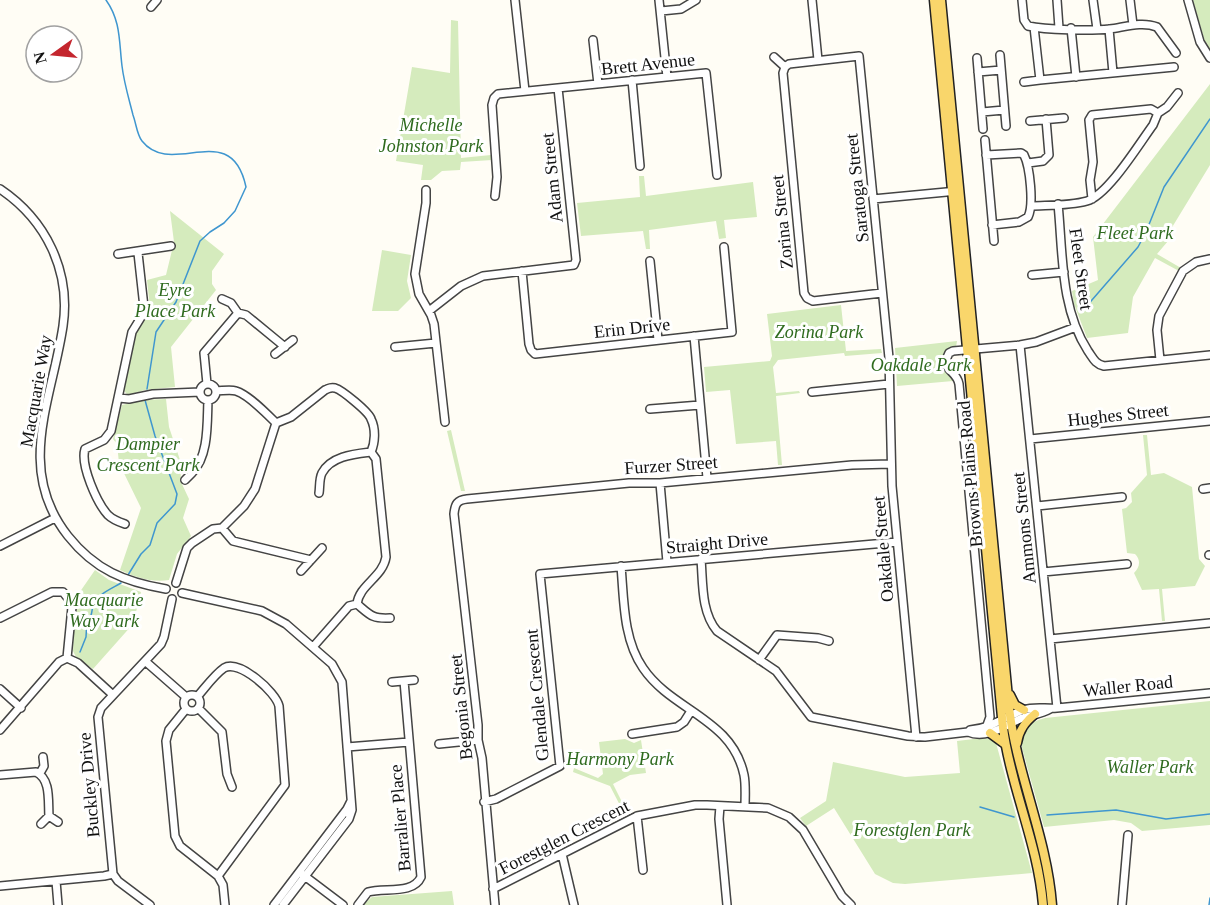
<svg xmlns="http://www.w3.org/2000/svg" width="1210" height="905" viewBox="0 0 1210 905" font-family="Georgia,serif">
  <rect width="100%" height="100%" fill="#fffdf5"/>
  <path fill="#d5ebbd" d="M1193,0h17v49l-6,-10z
    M451,20l7,1 3,137 30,-3 1,5 -31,2 -1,8 -18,1 -11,9h-10l2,-15 -27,-4 16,-94 38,6z
    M1210,84v81l-39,64 3,5 -17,20 24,14 -2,3 -24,-13 -22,39 -5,36 -41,5 -13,-34 -2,-13 26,-11 -5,-43z
    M639,176h5l2,20 107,-14 4,35 -33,3 2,18 -7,1 -3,-18 -67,9 1,19h-4l-3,-18 -62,5 -4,-33 63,-6z
    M170,211l54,43 -12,17v13l4,6 -45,57 4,40 -30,3 -17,5 -4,-4 12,-58 14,-25 -3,-28 19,-5 8,-33z
    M382,250l29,5 -4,26 4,17 -13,13h-26z
    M841,305l5,46 35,-2 1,4 -37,3 -1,-3 -66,7 -5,7 3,26 23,-2 1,2 -24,3 6,69h-4l-2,-24 -40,3 -6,-54 -24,2 -2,-25 66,-6 2,-5 -5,-42z
    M957,341l-1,6 -7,2 -7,10 3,13 8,5v4l-56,5 -2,-38z
    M166,399l3,28 11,33 1,22 8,17 -6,19 8,18 -14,18 -8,26c-16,3 -35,-3 -49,-10l21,-62 -22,-45 -2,-19 -4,-5 9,-34 21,-5z
    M451,430l14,61h-4l-14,-60z
    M1143,435h4l4,40 13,-2 28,14 7,72 6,7 -10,20 -33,3 3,32h-3l-3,-32 -17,1 -8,-17c6,-6 7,-13 1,-19l-8,-1 -5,-44 4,-1 6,-6 -1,-9 16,-18z
    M95,570l14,10 32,12 -8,32 -40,45 -17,-12 -3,-6 2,-52z
    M1210,701v124l-68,6 -11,-8 -17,-3 -70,7 -22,-79c-1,-19 5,-25 23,-30z
    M982,738l9,1 5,4 36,130 -127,11 -12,-1 -18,-9 -41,-66 -28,18 -6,-8 26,-17 7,-39 72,15 55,-4 -3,-32z
    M625,739l9,4 7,-3 5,33 -16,2 -17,9 14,28 -3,1 -14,-27 -37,-14 1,-4 24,10 5,-4 -4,-32z
    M452,891l2,14h-91l9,-8z"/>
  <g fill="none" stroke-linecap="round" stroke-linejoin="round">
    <path stroke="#3f96cf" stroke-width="1.5" d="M106,0c15,21 13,42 16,66 2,17 7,33 11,49 3,8 4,20 9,26 30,38 89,-24 104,46l-11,24 -11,12 -14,9 -10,9 -24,61 -20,30 -9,57
      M1085,308l53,-61 8,-15 18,-45 46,-68
      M128,575l13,-21 9,-9 7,-22 18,-19 2,-10 -22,-58 -10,-36
      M80,652l6,-15 1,-17c6,-5 4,-7 6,-14 4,-12 18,-17 28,-23
      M980,807l34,10
      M1047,815l69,-5 50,9 44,-5
      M1209,905l1,-7"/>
    <defs>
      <path id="minor" d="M515,0l10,91
        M659,0l8,77
        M812,0l6,60
        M1022,0l2,20 4,6c18,4 62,5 82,3 15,-2 32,-8 47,-2l19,26
        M1057,0l2,28
        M1093,0l4,29
        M1130,0l3,25
        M1188,0l12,42 10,16
        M151,7l6,-7
        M661,11l20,-2 15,-9
        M1034,27l6,53 134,-13
        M1071,28l5,49
        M1109,29l4,44
        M593,40l5,44
        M1000,55l6,71
        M774,57l11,10
        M977,58l6,71
        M978,72l23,-2
        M632,80l8,86
        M1024,82l16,-2
        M982,112l22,-2
        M1030,121l34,-3
        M985,140l9,101
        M986,155l35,-2 3,2c6,12 10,50 4,62l-9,5 -27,3
        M1028,163l15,-2 6,-6 -3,-36
        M0,189c46,31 71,82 63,137 -11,74 -48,143 5,210 27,34 57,46 98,53
        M426,190v13l-11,71 4,20 12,21 3,9 11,98
        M495,196l2,-19 -5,-72 2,-7 4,-4 208,-21 11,102
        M873,199l84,-8
        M1092,199l-2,-19 3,-18 -4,-42 3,-5 59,-6 7,4
        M1058,204c5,49 2,104 30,147 5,7 7,13 16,15l106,-11
        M1031,206c18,-1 38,0 56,-5 21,-6 52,-57 66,-76l5,-12 9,-6 11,-14
        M118,254l53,-8
        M650,261l8,79
        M522,271l7,73 2,6 4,4 197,-22 -8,-85
        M1032,275l32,-3
        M882,293l-69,8 -6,-3 -3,-5 -21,-220 2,-6 4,-3 70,-8 30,302 3,128 24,251
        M222,299l9,4 7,10
        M429,311l32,-25 22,-10 91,-11 2,-5 -18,-172
        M694,336l13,142
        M1020,345l37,363
        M395,347l41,-4
        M275,354l18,-14
        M1160,360l-3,-30 2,-14 24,-45 13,-9 14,-3
        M207,384l-3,-31 34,-40 8,2 39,32
        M200 392a8 8 0 1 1 16 0a8 8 0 1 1-16 0Z
        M216,391c6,0 14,-2 20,0 13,4 31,23 40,32
        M812,392l77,-8
        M119,398l10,1 24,-5 47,-2
        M650,409l50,-4
        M1030,439l180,-18
        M185,466l7,7 -7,7
        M192,473c17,-17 15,-50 16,-73
        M660,483l7,79
        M1203,489l7,-1
        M319,493c1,-6 0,-14 3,-20 9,-17 32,-19 49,-21
        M1037,506l85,-9
        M125,524c-6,-2 -12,-4 -17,-9 -11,-12 -28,-50 -23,-66l19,-9 7,-9 21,-99 11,-18 1,-7 -6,-54
        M222,528l11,13 78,19
        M0,546l55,-28
        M1209,555h1
        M701,559c2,24 0,53 16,72l59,40 35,46 97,19 17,1 43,-5 2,-2c25,-3 32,-12 53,-20 12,-4 22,-1 34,-2l153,-15
        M621,566c3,34 2,73 22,102 29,43 89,50 101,107 2,10 1,22 1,32
        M301,571l21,-23
        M1043,572l84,-8
        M176,583l11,-35 5,-5 21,-14 9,-1 22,-22 11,-17 21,-66 15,-6 34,-27c5,-2 5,-3 10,-2 7,2 34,24 36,31 5,10 4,24 0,33l5,7 10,98c-3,20 -27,28 -29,47l-8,2 -36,41
        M182,593l80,18 24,13 46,40 10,18 10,128 -3,9 -66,86
        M357,604c13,11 15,15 33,14
        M0,618l52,-26h11l7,9 2,6 -5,51
        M1050,639l160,-16
        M759,660l18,-25 41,3 11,3
        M145,661l41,36
        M392,682l22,-2
        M0,689l21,19
        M184 703a8 8 0 1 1 16 0a8 8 0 1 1-16 0Z
        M198,708l24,24 5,42 5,13
        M186,709l-17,21 -3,11 9,95 5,10 38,30 67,-91 -6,-79c-3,-14 -40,-47 -55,-38 -10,7 -19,20 -27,29
        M986,728l4,-11 -31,-333c-2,-11 -11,-12 -14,-22l4,-9 4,-2 67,-6 16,-3 40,-15
        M0,730l59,-68 8,-4 11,5 35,32
        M968,732c19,8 38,-7 54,-14 9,-3 20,-4 28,-9
        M632,734l45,-7 7,-5 7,-11
        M439,744l39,-4
        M347,747l62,-5
        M40,773l4,-7 -1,-9
        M0,775l36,-3c15,7 12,29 13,44
        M484,802l12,-3 64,-33 -20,-192 357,-32
        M720,806l-1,13 8,86
        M637,816l6,54
        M41,824l8,-8 9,6
        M562,854l12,51
        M302,874l41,31
        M218,876l5,9 2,20
        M56,881l2,24
        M0,886l104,-10 9,-2
        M493,889l144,-73 58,-11h12l61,3 21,9 14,13 39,66 9,9
        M150,905l-32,-24 -5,-7 -15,-157 3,-9 60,-64 3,-7 8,-38
        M274,905l73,-96 4,-8
        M358,905l10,-13c16,-5 45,3 53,-15l-17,-196
        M495,905l-13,-147 -4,-18v-15l-24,-211c1,-10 3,-14 13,-15l162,-16h31l192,-18 39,-1
        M1122,905l6,-70"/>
      <path id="major" d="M934,0l69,728c8,60 35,116 40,177
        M941,0l68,708c8,67 38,130 43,197
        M1010,695l5,10 9,5
        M990,733l15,11
        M1017,743c2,-13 8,-21 18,-29"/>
    </defs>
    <use href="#minor" stroke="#444" stroke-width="10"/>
    <use href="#major" stroke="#222" stroke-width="11"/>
    <use href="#minor" stroke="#fff" stroke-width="7"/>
    <use href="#major" stroke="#f9d66b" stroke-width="8"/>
  </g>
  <g text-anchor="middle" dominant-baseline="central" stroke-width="6" stroke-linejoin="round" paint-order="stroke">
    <g font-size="18" fill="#111" stroke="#fff">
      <text transform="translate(648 64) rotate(-6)">Brett Avenue</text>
      <text transform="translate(552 178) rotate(-96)">Adam Street</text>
      <text transform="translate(857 188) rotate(-96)">Saratoga Street</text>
      <text transform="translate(782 222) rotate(-96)">Zorina Street</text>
      <text transform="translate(1081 269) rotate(82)">Fleet Street</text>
      <text transform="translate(632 328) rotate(-6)">Erin Drive</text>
      <text transform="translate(36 391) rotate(-80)">Macquarie Way</text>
      <text transform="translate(1118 415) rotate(-6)">Hughes Street</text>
      <text transform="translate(671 465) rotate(-4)">Furzer Street</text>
      <text transform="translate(970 474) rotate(-95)">Browns Plains Road</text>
      <text transform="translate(1024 528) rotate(-96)">Ammons Street</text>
      <text transform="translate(717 543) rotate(-5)">Straight Drive</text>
      <text transform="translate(883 549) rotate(-95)">Oakdale Street</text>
      <text transform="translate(1128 686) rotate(-6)">Waller Road</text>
      <text transform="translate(537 695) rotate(-95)">Glendale Crescent</text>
      <text transform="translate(461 707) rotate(-96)">Begonia Street</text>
      <text transform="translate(89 785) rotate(-95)">Buckley Drive</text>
      <text transform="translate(400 818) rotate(-95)">Barralier Place</text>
      <text transform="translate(564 837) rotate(-27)">Forestglen Crescent</text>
    </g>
    <g font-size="18" font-style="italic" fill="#2f6b1f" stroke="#fff">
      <text x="431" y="125">Michelle<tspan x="431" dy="21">Johnston Park</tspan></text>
      <text x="1135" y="233">Fleet Park</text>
      <text x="175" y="290">Eyre<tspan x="175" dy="21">Place Park</tspan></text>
      <text x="819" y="332">Zorina Park</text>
      <text x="921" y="365">Oakdale Park</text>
      <text x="148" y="444">Dampier<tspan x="148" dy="21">Crescent Park</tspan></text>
      <text x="104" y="600">Macquarie<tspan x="104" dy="21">Way Park</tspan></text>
      <text x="620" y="759">Harmony Park</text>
      <text x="1150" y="767">Waller Park</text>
      <text x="912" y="830">Forestglen Park</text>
    </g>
  </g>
  <g transform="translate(54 54) rotate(255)"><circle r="28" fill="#ffffff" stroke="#a0a0a0" stroke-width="1.5"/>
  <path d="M0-4.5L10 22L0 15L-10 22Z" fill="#c4262e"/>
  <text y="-9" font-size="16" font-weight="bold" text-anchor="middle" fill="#111111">N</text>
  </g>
</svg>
